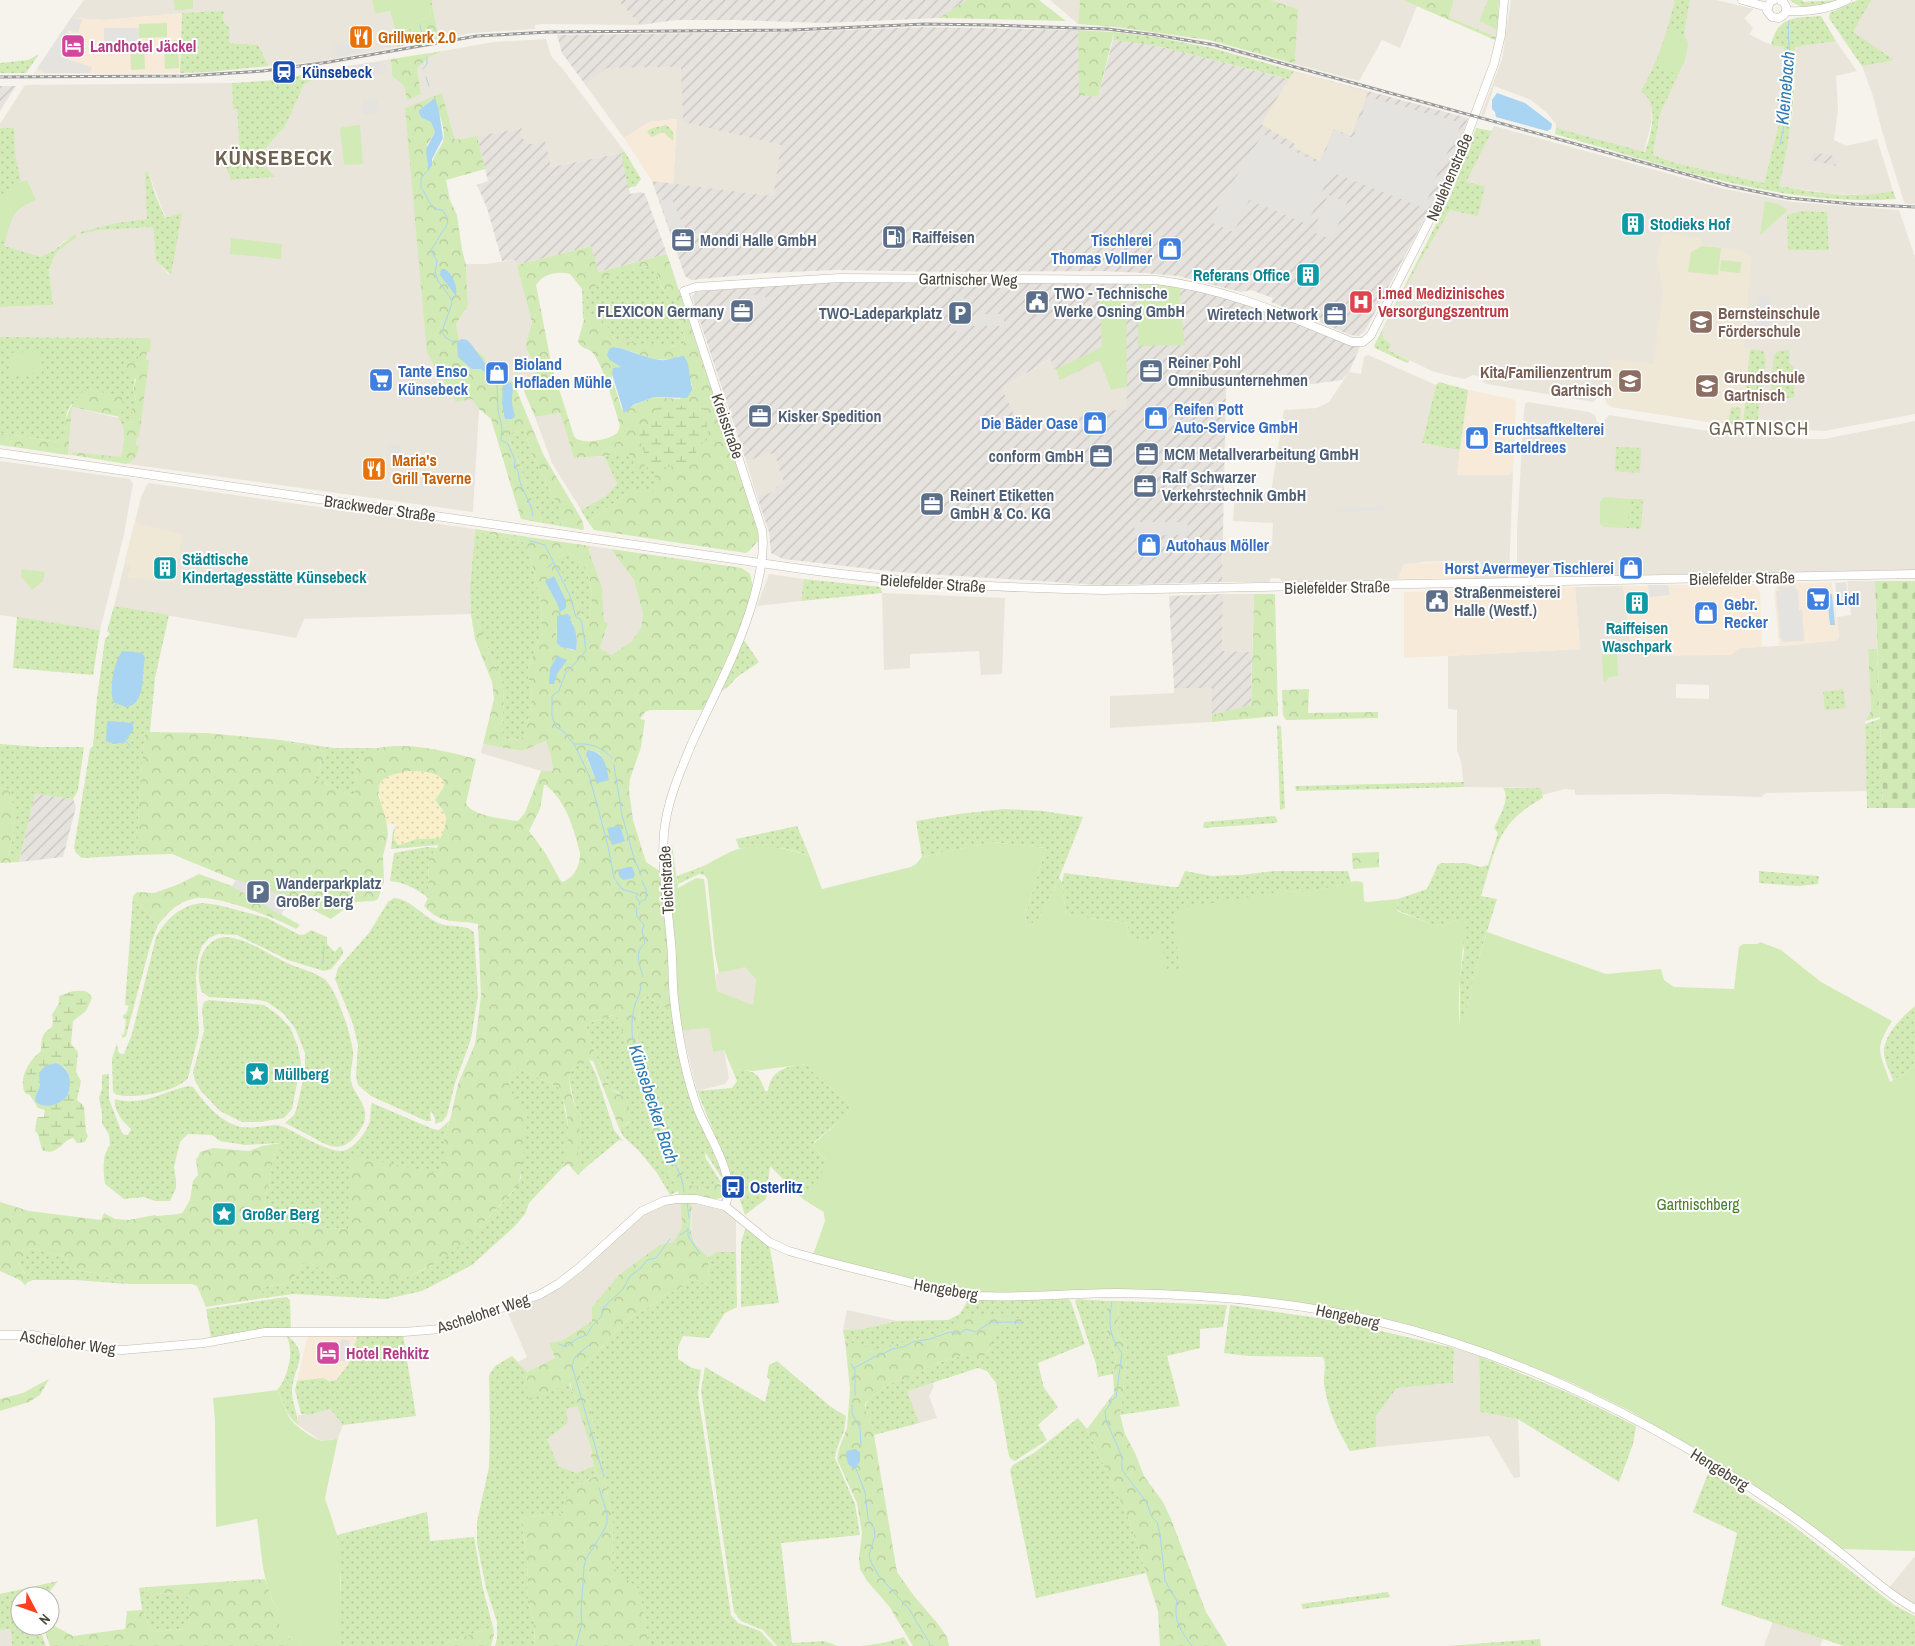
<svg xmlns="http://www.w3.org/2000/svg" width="1915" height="1646" viewBox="0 0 1915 1646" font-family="'Archivo Narrow',sans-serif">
  <defs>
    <pattern id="industrial-furrows" width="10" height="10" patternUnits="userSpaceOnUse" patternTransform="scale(1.25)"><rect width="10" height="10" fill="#e6e2dd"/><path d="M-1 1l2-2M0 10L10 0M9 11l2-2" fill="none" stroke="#c7c3be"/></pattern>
    <pattern id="grass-dots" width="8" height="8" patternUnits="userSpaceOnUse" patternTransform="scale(1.25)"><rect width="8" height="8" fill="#d2eab5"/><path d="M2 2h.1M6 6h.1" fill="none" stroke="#b6ca9c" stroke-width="1.8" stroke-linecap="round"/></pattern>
    <pattern id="forest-crowns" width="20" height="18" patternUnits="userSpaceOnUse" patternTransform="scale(1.25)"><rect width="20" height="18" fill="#d2eab5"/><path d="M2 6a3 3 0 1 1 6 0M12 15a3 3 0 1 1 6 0" fill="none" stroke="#b6ca9c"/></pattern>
    <pattern id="wetland-marsh" width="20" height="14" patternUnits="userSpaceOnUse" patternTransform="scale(1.25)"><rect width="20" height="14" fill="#d2eab5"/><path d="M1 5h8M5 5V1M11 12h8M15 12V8" fill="none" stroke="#b6ca9c"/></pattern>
    <pattern id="sand-dots" width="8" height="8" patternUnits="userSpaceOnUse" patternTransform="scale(1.25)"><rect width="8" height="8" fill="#f9efc9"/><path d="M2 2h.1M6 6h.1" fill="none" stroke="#d7cead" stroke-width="1.8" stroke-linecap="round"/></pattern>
    <pattern id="cemetery-stones" width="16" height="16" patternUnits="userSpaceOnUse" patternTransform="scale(1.25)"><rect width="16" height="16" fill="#d2eab5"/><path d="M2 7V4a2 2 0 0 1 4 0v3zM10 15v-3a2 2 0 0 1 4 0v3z" fill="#b6ca9c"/></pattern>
  </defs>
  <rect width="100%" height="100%" fill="#f6f3ec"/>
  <path fill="#eae5da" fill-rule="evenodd" d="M84,0h288l3,14 15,-3 6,21 1,15 -74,14 -54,5 -11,-21 -29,-2v-16l-6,-6 1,-10 -42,2 -77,7 -34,-2z
    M433,0h185l22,25 -97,-1 -8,1v4l-62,4 -34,6 -7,-35z
    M1050,0h30l-2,24z
    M1270,0h133l14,6 -17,42 -18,-8 -23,41 -64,-17 3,-55z
    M1454,0h34l-9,21 18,9 -1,7 -47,-20z
    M1511,0h164l-6,27 -18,48 -5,19 6,11 -1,19 -7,28 -88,-24v-4l-9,-11 -16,-13 -37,-14 -10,30 -3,-1 21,-56z
    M1690,0h26l38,9 -10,9 9,10 -4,6 17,9 18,4v36l-4,36 -16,64 -89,-20 -22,-8 7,-41 25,-54 3,-17 -4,-8z
    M1858,0h57v204h-10l-2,-5 -21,-68 -10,-38 -10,-27 -33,-48 1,-5z
    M546,39l5,17 5,6 6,6 63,84 -74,15 -6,-27 -13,4 -6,-1 -5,-7 1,-8 -67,12 -13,-47 -37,16 67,289 7,11 -6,103 -345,-48 5,-4 5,-10 -2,-4 11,-94h2l1,-12 -2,-2 -148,-1v-30l53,-2 -4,-35 4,-11 4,-7 20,-15 -13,4 -11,10 -13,6 -17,-3 -23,-9v-121l25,-39 207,-2 1,26h4l3,54 -9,17 43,-3 -17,-19 29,-33 18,-42 22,-8v-5l65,-11 1,17 12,10 3,14 14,-7 -4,-25 12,-11 14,-6 50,-9zM148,171l18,48 15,-5 -12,61 -13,-14 -3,-34 -53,3 -20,4 -1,-2 37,-9 31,-4z
    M1836,41l21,30 -21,5 2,34 -4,30 12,6 31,-7 16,52 -18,5 -48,-3 -48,-7 13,-68 3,-32v-39z
    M682,67l2,55 97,23 -8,51 -100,-12 4,-65 -28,3 -25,16 -37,-51 1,-4 19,-15z
    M1494,126l231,63 68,13 106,8 16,47v157l-91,17 -50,-3 -6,-3 -2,-5 -7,-1 -3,5 -6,2 -48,-5 -90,-14 -5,-3 -2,-6h-8l-4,4 -106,-18 -4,-2 -2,-5 -8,-2 -8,4 -19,-4 -14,-4 -44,-21 3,-6 -7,-5 -2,-7 37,-69 31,-53 28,5 -12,-33zM1801,211l26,1 2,38 -42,-35z
    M516,260l16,63 -7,23 13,25 -17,13 -8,-2 -7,-5 -8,4 -13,-17 -1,-8 -25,-17 -3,-15 12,-19 -2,-41h19z
    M1368,355l68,30 -14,58 38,7 -3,25h52l4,-3 -4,103 -2,3h-32l-6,-10 -24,-7 -25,1v1l-16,1 -6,15 -115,3 -4,-4h-8l-2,4h-47l1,-38 49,1 1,-22 -40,-2 2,-31 36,2 13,-82 33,-2 12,-6 20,-30 12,2 3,-17z
    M1052,358l1,12 3,-1 4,10 40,-19 11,30 16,-3 -1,21 -52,9 -50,19 -22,-48z
    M1528,402l61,10 6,3 2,7h6l6,-7 92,15 103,9h20l91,-18v149l-395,7 -3,-9v-38l7,-118 1,-8z
    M72,407l46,11 5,8 1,14 -3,18 -49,-6v3h-4z
    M560,413l14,45 30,-2 13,26 -11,14 -25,14 -29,-47 -17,-46z
    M774,453l10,30 -7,8 -20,6 -11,-36z
    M0,461l130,18 3,5 -9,50 -24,96 -100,-15z
    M149,483l326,46 -5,58 1,27 -167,5 -8,19 -182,-32 27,-109 5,-11z
    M590,546l21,3 23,31 9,34 -2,14 -10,14 -20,13 -11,-7 8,-23 -4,-4 -2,-34 -13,-36z
    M769,574l35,5 -3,22 -44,5z
    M1847,581h28l2,68 -9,1 3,61 -6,10 2,70 -101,2 -5,4 -96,-3 -90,1v-5l-10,-1 -23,6 -1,-7 -77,-1 -3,-26 -4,-11v-40l-9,-1v-53l132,-7 -5,-62 48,-1 8,62 99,7 11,-7 53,-3 45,-7 -2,-21 14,-2zM1676,684l33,1v14l-33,-1z
    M882,593l123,5 -3,76 -21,1 -2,-24 -69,3v14l-26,2z
    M1223,594h31l-2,58 -30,-1z
    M1174,688h38v34l-102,6v-32l64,-3z
    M546,741l5,15 2,15h-12l-60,-18 2,-9 39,7z
    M745,966l11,13 -3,26 -36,-14 -1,-17z
    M709,1028l4,23 11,-1 5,28 -4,6 -28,7 -15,-61z
    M694,1201l28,7 14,9v35h-19l-9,5 -9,-8 -8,-14 1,-28 -10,-3v23l-9,15 -13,3 -68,76 -29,19 -14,3 6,15 -28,14 -9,-10 9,-5 -20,-46 33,-12 19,-10 22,-17 62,-58 22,-9 11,-3z
    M847,1310l50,11 -34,8 -20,1z
    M1454,1348l25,8 1,56 38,7 2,58 -6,1 -25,-42 -113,11v-31l21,-28 56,-5z
    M932,1382l2,4 -5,10 8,22 -18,5 -13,-32z
    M578,1406l14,45 -1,5 3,10 -18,7 -19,-7 -10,-27 21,-16 -3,-14z
    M330,1409l13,16 -5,13 -11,3 -7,-1 -22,-15v-10h11z
    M1914,1557h1v48l-26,-17z
    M1773,1621l50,18 -3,7h-56z
    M11,1629l1,17h-12v-16z"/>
  <path fill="#f7ead8" d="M182,13l-2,60 -147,1 38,-56 34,2z
    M677,119l-4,65 -21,-3 -28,-43 25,-16z
    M1468,390l45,9 3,3 -3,70 -4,3h-52z
    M1469,561v7l6,10 -77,1 6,-15z
    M1832,582l7,56 -4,3 -56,5 -5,-55 4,-7z
    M1753,584l7,7 2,56 -21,1 -11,7 -74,1 -25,-8 -8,-62z
    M1575,587l5,62 -176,9v-66z
    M308,1334l50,1 -10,30 -13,15 -38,1z"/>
  <path fill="url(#industrial-furrows)" fill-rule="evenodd" d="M618,0h349l-28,18 -116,5 -88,-3h-59l-36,5z
    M923,27l155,3 2,65 18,2 15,-57 44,6 131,33 6,-8 174,47 -17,49 -25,49 -61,115 -6,5 -9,-1 -79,-33 2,-4 -22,-8 -10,2 -63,-16 -33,-3 -43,-2 -155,1 -110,-2 -73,3 -73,7 -6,-4 -33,-95 121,15 8,-51 -98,-23 -2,-55 -74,1 -19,15 -1,4 -25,-34 -5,-18 235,-3z
    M0,86h16l-16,25z
    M522,128l-1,8 5,7 6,1 13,-4 6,27 70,-14 9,41 11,-2 4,2 22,60 -70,18 -6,-26 -74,19 -2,-5 -13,1 -15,-53 -10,-23 11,-4 -11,-45z
    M1813,152l20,4 3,10 -25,-6z
    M815,282h267l59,1 38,3 65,16 116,45 -11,25 -7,8 -53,7 -63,-1 -4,196 -122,3 -203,-13 -114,-13 -12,-6 -2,-21 -12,-35 19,-6v-4l8,-4 -10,-30 -28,8 -54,-164 4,-5 63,-8zM1051,358l2,12 3,-1 4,11 40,-19 11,29 16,-3 -1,21 -52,9 -50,18 -22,-47z
    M1223,594l-1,57 30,1 -1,53 -39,10v-27h-38l-5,-92z
    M35,794l38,5 3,8 -13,50 -44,5z"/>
  <path fill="#efe8d6" d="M1294,71l74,21 -17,44 -17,-7 -14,32 -27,-14 2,-3 -34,-20z
    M1663,233l37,6 3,6 37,5 11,7 -7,91 17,3 5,6 -4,37h-2l-1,25 -3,5 -6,2 -48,-5 -90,-14 -5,-3 -2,-6 7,-39 41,5 10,-72 -6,-33z
    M135,521l4,1 1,2 42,10 -8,49 -47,-6 4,-11 -5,-1 -1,-6z"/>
  <path fill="url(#grass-dots)" d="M1675,0h15l-6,35 4,8 -3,17 -25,54 -7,41 22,8 89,20 16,-64 4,-36v-36l-13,-2c7,-30 25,-27 50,-29l15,25 -41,6c1,48 -5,93 -16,139 37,6 77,14 114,5l3,8c-116,8 -231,-34 -341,-65l1,-6 89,24c6,-18 15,-48 -4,-61 17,-29 26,-59 34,-91z
    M1790,0h12l1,2 37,-2c-18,5 -36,13 -50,0z
    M1858,0h13l-18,32 41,28 -32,6 -33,-48 1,-5z
    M224,11l-1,10 6,6v16l29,2 11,21 -60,6 -29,1 2,-60z
    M1114,32l41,5 57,11 82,23 -5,8 -132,-33 -44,-6z
    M39,54l-13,19h-26v-10l28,-3z
    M326,70v4l-22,10 -18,41 -29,33 18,19 -44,3 -6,-17 15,-1 -3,-53h-4l-1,-26 46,-3z
    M666,125c6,4 9,9 7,16l-10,-9 -12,5 -4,-6 6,-3z
    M0,128h14l1,26 6,28 -17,11 -4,5z
    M1476,128l16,3 -26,51 19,4 -7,30 -28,-6 -31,53 -37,69 2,7 7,5 -3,6 22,11 -3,2 -32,-15 -1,-2 77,-151z
    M625,152l16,27 -5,7 -8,2 -7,-35z
    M148,171l7,23 10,24 17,-5 -11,62 -15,-14 -3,-34 -53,3 -20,4 -1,-2 37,-9 31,-4 -2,-47z
    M1801,211l26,1 2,38h-41l-1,-35z
    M75,234l2,3 -20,15 -4,7 -4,11 4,35 -53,2v-67l5,2 -1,4 36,11 13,-6z
    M649,266l7,5 5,16 13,12 3,7 3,19 5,12 -1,6c-13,9 -51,0 -67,-2 -10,-8 -11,-29 -29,-26l-5,4 -1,-30c12,2 14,-9 23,-13 13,-5 30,-7 44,-10z
    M0,337l138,1 -1,7 5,3 -5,17 -4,26 3,10 -4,20 -9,5 -5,-8 2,-1 -5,-17 -7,-3 -37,8 -4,7 -4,27 -4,3 -59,-9z
    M1750,349l13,2 3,8 -4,35h-2l-2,27c-3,6 -9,5 -15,4z
    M1789,350v13l5,4v31h-24l4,-42 4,-5z
    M1439,382l29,8 -8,60 -38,-7 14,-58z
    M1731,407l10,1 -1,17 -12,-1z
    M524,429l8,25 28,56v16l-17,-3 -15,-31 -10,-34 -9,-18 2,-7z
    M1616,447l25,1 -1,25 -25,-2z
    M629,453l26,18v21l-25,-1 -42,31 -7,-12 25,-14 11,-13 -13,-27z
    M1629,499h14l-2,30 -14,-1z
    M475,531l46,10 6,4 14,56 1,30 -14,37v9l3,8 1,18 -7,32c-5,6 -16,6 -23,2l2,-50 -30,-74 -3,1 -1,-27z
    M569,553c16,7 23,29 23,46 0,6 -3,13 -3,20l-4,2 -29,-60 2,-3z
    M804,579l77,8 1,6 -81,8z
    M114,606l55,9 -14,63 -5,54h-5c-4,41 -8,83 -7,123l-56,3 -6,-5 -2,-5 16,-99 3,-3 4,-48 8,-59 5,-5 -3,-3z
    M17,617l83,13 -7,45 -80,-7z
    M744,640l15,22 -22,15 -8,9 -10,7z
    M1843,689l3,19 -21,2 -2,-18z
    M1880,719l3,89h-16l-2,-84z
    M1277,725l4,1 4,82 -5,2z
    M281,740l52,8h43l-19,12 -3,37 -39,-18 11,-27z
    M0,744l41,3h43l-6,43 -5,9 -38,-5 -14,59 -3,3 -10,1c7,-28 9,-40 1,-68l-9,-1z
    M1464,782v5l-168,4 -1,-5z
    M1503,788h38l2,10c-47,25 -47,51 -62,98l16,3 -22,71 -7,36 -8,21v-50l4,-26 -7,-31 -21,6 -39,-16 1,-11 29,-10 11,-24 3,-2h25l15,4 7,-2 10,-32 -4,-5c5,-11 17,-29 9,-40z
    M1004,809l39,2 40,6 -24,61 -19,39 -11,9 -4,-1 1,-12 20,-65 -54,-6 -70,15 -6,-36 43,-7z
    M1275,816l3,5 -2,2 -73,5 1,-6z
    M396,825l-2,11 4,9 18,-6 24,-1 -2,7 -47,4 2,-18z
    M797,826l13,31c-21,-12 -47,-10 -71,-9l-3,-9z
    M427,847l10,1 -8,10 -1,40c-10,-9 -25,-16 -38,-17l4,-28z
    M706,865l2,14 -4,-4 -5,-1 -21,10 -1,-8z
    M1185,871l27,5 29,-1 33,-4h74l3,11 -44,11 -19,-2 -18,3 72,65 -174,13 -13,-39 -9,10 -19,-9 1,-11 -62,-8 -4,-32 2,-10 109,14h5z
    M1759,871l60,5 -1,8 -19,2 -40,-3z
    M133,896l25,29 -8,21 -24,90 -3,2 -3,-5 2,2 2,-1 2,-14 -3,-2v-3l3,-1 3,-8 -4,-1z
    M394,898c18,2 28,18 44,25 10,5 32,1 36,10l4,62 -7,44 -16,44 -8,32 -4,6 -8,3v-6l-3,-6 -2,1 1,8h-5l-55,-25 -13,-11 -2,-9 2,-31 -5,-21 -18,-45 3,-11 31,-35 19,-31z
    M202,903l16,2 49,13 33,17 6,-1 5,-4 16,7v7l8,8 5,-6 3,4v4l-5,7 -7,8 -7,2 -36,-11 -51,-25 -19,-1 -9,4 -7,8 -4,12 -2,20 3,55 -11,45c-11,14 -57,22 -73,16l-2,-3 -1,-32 5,-16 1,9 3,2h3l8,-20 24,-97c10,-18 25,-32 46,-34z
    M225,937c20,1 38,14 56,23 13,7 29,10 42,18 13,8 28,57 30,73 1,10 -4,20 -2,30 2,11 12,19 14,31 1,8 -2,14 -7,21 -15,20 -27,15 -46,4 -8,-5 -18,-9 -27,-14l9,-8 3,-8 8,-36v-18l-10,-25 -12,-15 -16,-11 -8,-2 -50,-3 -7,-5c-8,-20 -2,-53 23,-55z
    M871,966l8,12 8,21 12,-4 31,65 18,14 6,13 6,3 40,-10 7,-15 -1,-21c8,0 16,-2 24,-2 20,1 23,29 27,44l14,4 2,5 -2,27 -52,3 -37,-2 -12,2 -8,5 -5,9 -30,26v28l-51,38 -51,-11 -1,-8 -21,-13 -33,-33 -4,33 -21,16 -12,-36 -36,-88 35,-3 5,-7 -5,-12c21,2 26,1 33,22h3c3,-23 21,-25 39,-27l8,11 33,27 2,7 -3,6 -33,27 -1,4c9,13 24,24 39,29l2,-2 1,-6 19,-17 -3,-48c5,-9 19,-9 24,-20l-9,-16 -10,-26 -4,-18 -6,-10 -25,-16c7,-7 8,-13 8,-23z
    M649,995l5,6 19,8 28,116 19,43 5,15 -20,-31 1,7 16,25 -7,-2 -2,5 -5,3 -21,-6 -9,-20 -2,-10 -8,-9 -5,-9 -13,-46 -8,4 16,53 20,44 -8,4 -13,-22 -18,-22 -16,-15 -4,-8 11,-6 -11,-29 -9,-5 -22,-52 -2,-12 28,-9 4,3 21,64 4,-26 -5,-11 -1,-19 3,-11 -1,-7 1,-7z
    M209,1000l55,5 14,10 12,12 8,20 3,16 -9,46 -8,9 -24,4h-18l-22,-11 -19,-20 -6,-10 -2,-9 11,-41 -2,-22 2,-7z
    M1915,1006v58l-9,9 -13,7c-3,-8 -8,-18 -9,-26 -2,-18 19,-38 31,-48z
    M584,1060h5l7,14 18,56 9,11 -4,-1 -35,29 -7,-12 2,-34 -10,-44 2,-8 5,-7z
    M515,1067l43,20 4,6 6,34 -1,26 -5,15 -33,35 -4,11 -10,12 -43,39 -50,26 -36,8 -93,-5 -29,4 -4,-11 31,-4 11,-20 10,1 22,13 64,3c50,-15 83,-54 117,-91l6,-11 -12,-93z
    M109,1074v25l13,34 3,2h3l3,-6c-8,-7 -18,-19 -16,-30 28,8 49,-8 74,-13l4,1c10,14 23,30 39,37 19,9 40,-3 52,3 14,6 49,29 62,23 10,-4 21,-19 24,-29 1,-6 0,-13 2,-18l61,26 6,1 10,-9 -5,17v26l-4,10 -92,55 -39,-2 -47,-12 13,-63 7,-1 -2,-8 -35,2 -25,-4 -8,-6 -24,-1 -8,8 -6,25 2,13v8l-6,13h-15l-11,-4 -20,2 -19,-15c-2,-13 -3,-29 5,-39l-1,-10 -7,-12v-10l-3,-15 3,-9v-14z
    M745,1229h4l21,19 9,55 -38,4v-64z
    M30,1248l35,9 3,8 4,4 22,4 34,11 -53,-4h-42l-5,2 -2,-7 -8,-12z
    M717,1252h19l1,55 -12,6 -16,25 -26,-2 -5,11v12l14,9 9,2 -3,24 33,221 7,8 22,8 14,15h-125l-9,-56 -28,-22 1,-48 -24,-117 -10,-31 49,-53 29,-17 9,-8 12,-4 13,-12 18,7 -1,-28z
    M286,1297l4,3 1,30 -80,8 -5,-29z
    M1067,1297l4,5 14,42 -47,19 6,25 14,19 -20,18 9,15 -32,21 -4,-2 -2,-3 -13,-73 -9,-12 -9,-3 -71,23 12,32 -45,12 -2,-10 -7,-15 1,-6 4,-6 21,-15 20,-6 24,-13 29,-9 12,3 12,-6 6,-19 5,-5 -47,2 -76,20 -31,-9 -2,-11 20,-1 34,-8 51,-1 12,-6 9,-16z
    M1077,1299l30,2v31l9,26 -3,16 -15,3 -2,-13 -21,-63z
    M1119,1301l108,4 -4,22 -23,2v19l-33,8 13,50 -60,9 7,-55v-13l-10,-13z
    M1230,1305l108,16 116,27 -1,35 -56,5 -21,28v31l-26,4c-13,-22 -22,-41 -26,-67 -1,-9 3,-18 -1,-27l-74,-1 -25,-3z
    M287,1335c25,21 6,30 5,56 0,12 6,23 6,34 -12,-9 -14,-23 -21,-35 8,-8 14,-27 13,-39 0,-5 -2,-11 -3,-16z
    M358,1335h45l13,81 -73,9 -13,-16 -21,6 -8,-1 -6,-24 2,-9 26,-3 6,3 7,-1 12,-15z
    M512,1356l15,16 -1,9 43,2 9,23 -12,3 2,14 -21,16 11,27 18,7 18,-7 3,9c-24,12 -28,11 -34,38l-42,5 6,38 1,46 6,20 1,24h-40l2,-8v-16l-11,-34 -9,-45v-21l12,-55 1,-40 -1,-52 6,-9z
    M1479,1356l92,38 65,32 -3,18 -14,38 -101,-63 -38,-7z
    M777,1361l54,46 15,9 -2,15 -7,17 -2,10 20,46 5,31 -79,8 11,100 32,-2 14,5h-61l-14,-16 -22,-9 -7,-9 -33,-221 4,-24 60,35 5,-22 -3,-3 2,-12z
    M1078,1418l9,11 43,93 16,51 -110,25 -26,-128 3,-5 21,-12z
    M1709,1471l82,53 103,81 21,11v30h-71l-123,-41 16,-72 -44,-21z
    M427,1512l3,29 44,-4 9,52 10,38 -48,16 1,3h-108l3,-66 -4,-45z
    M58,1581l-12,15h-26v30h19l7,20h-34l-1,-17 -11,1v-36z
    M147,1587l1,6 36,1 5,4 1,25 -5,6 -32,3 -11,-22 -3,-22z
    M1388,1592l2,5 -87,12 -2,-5z
    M904,1637l5,9h-47l21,-3z
    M1540,1639l1,7h-95z"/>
  <path fill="url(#forest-crowns)" fill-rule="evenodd" d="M429,0h4l-1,4 7,35 -42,8 -1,-15 18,-4v-5l15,-6 2,-2z
    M967,0h72l27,21 -127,-3z
    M1080,0h190l28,9 -3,55 -86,-24 -94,-13 -37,-3z
    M1403,0h51l-5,17 47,20 -1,3z
    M1488,0h11l-2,30 -18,-9z
    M1078,30l36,2 -16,65 -19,-2z
    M443,51l-14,6 -12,11 4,26 -14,6 -3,-14 -12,-10 -1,-17z
    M442,93l13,47 22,-4 8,33 -39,11 4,20 7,15 5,35 4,15 2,40 -12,19 3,15 25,17 2,8 12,17 8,-4 7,5 31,74 38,64 2,8 -1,2 -23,-4v-16l-28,-56 -8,-25 -13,4 -2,7 9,18 10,34 15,31 -22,-4 -30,-100 -12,-10 -7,-10 -16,3 -29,-49 -22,-245zM432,100c7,8 14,30 11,41 -3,9 -11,15 -11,25h-5v-21l8,-13 -4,-10c-6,-3 -13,-4 -12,-12z
    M591,246l7,26 69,-18 90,274 2,12 -10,11 -3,2 -152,-23 -6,-8 42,-31 24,1 1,-21h-17l-9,-17 -55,4 -14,-45 -25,4 -14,-33 17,-13 -13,-25 7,-23 -15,-58zM648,266l8,5 5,15 13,14 3,6 3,19 5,12 -1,6 -11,4 -56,-6c-10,-8 -7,-21 -25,-27l-7,2 -7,25 2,4c4,4 10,4 13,8 11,14 21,54 27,72 -1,4 -1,5 -3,8 -7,7 -38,13 -43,3l-22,-69 -16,-82c8,-12 21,-14 34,-11l12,15 5,1 6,-2 13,-12zM614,347c26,4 40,20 66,9l9,18 3,11 -12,14 -26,-2 -32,13 -10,-32v-4l9,-7 -6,-4z
    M138,338h10l3,2 -1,12h-3l-1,8h3l-10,77 -2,1 -1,7 3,1c-1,8 -5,16 -13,18l-54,-9v-3l49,5 3,-17 -1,-14 9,-5v-12l4,-9 -3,-9 3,-12c-12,-3 -19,-10 -5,-18l6,4 1,-2v-6l4,-9 -5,-3z
    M96,388l18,12 3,-6 5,4 1,10 -3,9 -48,-10 -4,48 -68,-10v-12l59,9 4,-4c4,-26 4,-28 22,-49z
    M475,529l115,17 -1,5 13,36 2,34 4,3 -8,24 11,7 20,-13 10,-14 2,-14 -9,-34 -23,-31 131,19 8,6 3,13 -9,35 -23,53 -19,35h-52l-5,2 -5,7 5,1 -4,27 -11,32 -1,11 4,30 13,42 15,10h6l1,-25 4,-2 6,43 12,142h-8l-3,-22c-13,2 -22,-3 -30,-13l-9,6 -1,7 1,7 -3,11 1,19 5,11 4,23 -8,4 -21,-65 -5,-3 -27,9 2,12 22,52 12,8 8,16 2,8 -13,8 -26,-67c-5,-2 -9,-1 -14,2 -20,10 -3,41 0,57 3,21 -7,28 5,49l-6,6 -10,-11 -6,4c8,-26 9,-56 -4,-81l-43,-20 -6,18 2,6 17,28 -9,65 -45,49 -17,15 -19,14 -30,15 -10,3 -46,1 -18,-4 -22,-13 -10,-1 -11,20 -30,4 3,11 -58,9 -9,-21 -5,-2h-64l-34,-11 -22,-4 -4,-4 -3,-8 -35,-9 -12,15 8,12 2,7 -3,3 -5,-5 -20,-9v-69l29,9 72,9 3,-7 11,6 14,1 26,-5 2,1 22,-2 4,-2 7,-12 3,-19 5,-6 -2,-16 2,-2 2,-5 13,-4 36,3 13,-5 19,-3 1,8 -7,1 -13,63 48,12 38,2 1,-74 91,19 4,-10v-26l7,-22 7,-32 17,-40 6,-48 -3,-72c-24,-5 -35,2 -54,-18l4,-8 1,-40 8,-10 3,-10 3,-5 1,-21 -9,-12 9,-14 -5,-10 -12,-4 -17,-1 -32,23 8,24 2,17 -5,21 1,25 -6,18 -4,2 -20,1 -23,17 -41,-21 -55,-18 -63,-26 -34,1c-1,-41 3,-82 7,-123h8l54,1 74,7 45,12 -11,27 39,18 3,-37c6,-4 14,-11 21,-12 33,-6 67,3 98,11l-10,44c5,13 38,16 52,18l7,-8 16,-42h12l-2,-15 -5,-15 -24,10 -39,-7 11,-45 -2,-17 -17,-43 -4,-25 3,-1 30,74 -2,50c7,4 18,4 23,-2l7,-32 -1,-18 -3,-8v-9l14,-37 -1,-30 -14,-56 -6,-4 -46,-10zM569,553c16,7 23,29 23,45 0,7 -3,14 -3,21l-4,2 -28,-60 1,-3zM573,623l4,24 -5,3c-13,-4 -17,-8 -15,-22zM591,750l9,4 6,27h-10l-9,-23zM544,785h2c21,18 27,42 34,68 0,12 -5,24 -17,29l-3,-2 -14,-26 -17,-23 11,-22z
    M1254,594h21l3,122 -66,6v-7l39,-10z
    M1868,649h9l3,68 -15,4 6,-10z
    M1309,689l-1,24 70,-1v6l-92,2 -3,-5 -1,-25z
    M0,788l9,1c8,28 6,40 -1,67h10l3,-3 -2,9 -19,1z
    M1379,852v15l-26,2 -1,-16z
    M199,874l33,12 68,39 -4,4c-20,-11 -82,-36 -104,-30 -16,4 -24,14 -34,26l-25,-29 4,-4 17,1 23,-8z
    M650,1089l13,47 5,9 8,9 3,7 -1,3 9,20 21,6 5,-3 2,-5 10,5 -1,6 -3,5 -6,1 -36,-5 -21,-47 -16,-54z
    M683,1203h7l2,4c-3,25 -4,32 16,50l1,28 -18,-7 -13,12 -12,4 -9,8 -29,17 -49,53 10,31 24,117 -1,47 28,23 9,56h-114l-1,-24 -6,-20 -1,-46 -6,-38 42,-5c7,-30 9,-24 34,-38l-6,-19 1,-5 -22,-68 -41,17 -3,-19 1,-9 28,-14 -6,-15 14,-3 29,-19v-14l27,-32 41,-30 13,-3 9,-15 -1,-23z
    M1107,1301h12l-2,33 10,13v13l-7,55 5,19 10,19 9,23 19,26 8,17 35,93 21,34h-67l-2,-35 -28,-89 -43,-93 27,-36 -1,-19 3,-16 -9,-26z
    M960,1314l61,4 2,4 -2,3c-34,5 -21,3 -35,30l-10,3 -12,-3 -29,9 -24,13 -20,6 -21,15 -5,6v6l7,15 2,10 23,137 17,24 24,28 9,13 2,9h-36l-24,-40 -22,-25 -7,-12 -1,-11 3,-25 -5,-30 -20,-44 2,-10 8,-21 3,-39 -5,-48 31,8 76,-19z
    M49,1379l-9,16 -11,7 -29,9v-12l23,-6z
    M265,1579l7,21 6,10 11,27 9,6 2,3h-250l-7,-20h7v-8l6,9 17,9 52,-7 2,-18 15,-1 11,22 32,-3 5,-6 -2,-25 -5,-4 -35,-1 -1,-6z
    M493,1627l1,7 -3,12h-45l-1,-3z"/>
  <path fill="url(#wetland-marsh)" fill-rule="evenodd" d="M696,402l7,3 6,32 -1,2 -12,9v10c-10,8 -39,11 -51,9l-1,-3 1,-9 -6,-17 1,-7 14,-13 5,-12 5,-1 8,3z
    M73,991c9,0 15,-2 19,7l-6,13 -13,10 -2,23 7,8 -2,20 5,9 -4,19 7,6 2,26 2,4 -3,6 -8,1 -4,-5c-11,2 -15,19 -31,12l-4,-16 -3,-3 2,-14h7l1,-7 -7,-2 -8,-13 -5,-2c-7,-15 4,-33 16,-42 1,-13 0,-17 11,-24l1,-7 -1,-5 7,-12v-7zM64,1067c8,9 7,17 4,28l-33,3 5,-13z"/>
  <path fill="url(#sand-dots)" d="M410,771c8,0 38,2 34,15 -2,5 -7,9 -9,14 2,6 7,8 10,14 3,7 -1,18 -5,24l-24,1 -16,6 -6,-5 2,-15 -9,-2c-8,-32 -21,-46 23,-52z"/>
  <path fill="url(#cemetery-stones)" d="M1875,581h40v227h-32z"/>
  <path fill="#d2eab5" d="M174,0h19v9l-18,1z
    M372,0h57l2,15 -2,2 -15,6v5l-18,4 -6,-21 -15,3z
    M167,23v14l-28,1v-14z
    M1669,27l15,8 4,8 -3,17 -7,15 -23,-10z
    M178,40l1,28 -14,1 -1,-28z
    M144,41l1,28 -14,1 -1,-28z
    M360,125l3,39 -19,1 -4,-36 2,-2z
    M27,180l9,20c-25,10 -24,18 -31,42l-5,-2v-42c6,-8 17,-15 27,-18z
    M1765,201l13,3 10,6 -28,25z
    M231,238l51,6 -1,15 -51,-5z
    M1702,246l19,2 -3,27 -30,-3 3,-20z
    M1721,260l20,2 -1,11 -20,-2z
    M1141,284l39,3v19l5,39 -47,1v-60z
    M1122,285l4,8 1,94 -16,3 -11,-30 -40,20 -4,-11 46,-22 -2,-49z
    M41,351l1,22 -32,2 -1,-22z
    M1604,497l25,2 -2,29 -23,-1 -4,-3v-22z
    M22,569l23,3 -2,9 -11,9 -11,-14z
    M1617,654l1,22 -9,1 -4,5 -2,-2 -1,-25z
    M992,842l54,6 -20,65 -1,12 4,1 11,-9 19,-39 3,5 4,32 62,8 -1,11 19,9 9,-10h3l10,39 11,-3 -5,-60 114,-18 19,2 48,-12 7,1 1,2 1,17 3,1 31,-3 -1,12 39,15 21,-6 7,2c0,35 -8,69 -4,104l8,-20 7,-36 12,-38 119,42 55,-5 3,11 10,7 60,2 5,-42 4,-3h14l3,-2 21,8 40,32 71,39c-18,29 -13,29 -2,61l16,-9 9,-9v487l-74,-2 -47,-36 -50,-34 -114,-68 -60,-29 -47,-19 -116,-39 -64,-14 -241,-20 -127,3 -24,-4 -138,-34 12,-34 -1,-9 -21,-13 26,-36 -15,-15 -1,-4 34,-29 3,-6 -2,-7 -33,-27 -8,-11 -54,7 -21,-2 -8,-19 -11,2 -4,-24 -27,2 -3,-22 -8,-116 25,-14 8,1 13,112 36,14 3,-26 -11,-12 -26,6 -4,-19 -9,-89c10,-6 21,-12 32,-16 19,-6 55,-1 72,8l12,32 89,-22 5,-3 6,-7z
    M277,1390c4,8 7,17 11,25 4,9 21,21 31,25 6,2 13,0 19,-2l-13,60 12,37 3,24 1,58 -3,29h-38l-19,-17 -5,-12 2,-7c-17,-27 -16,-60 -21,-91l-41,8 -1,-106 -2,-23z"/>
  <path fill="#e5e3e0" d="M71,18l11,1 -4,14 -10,-3 -6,24 -2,3 32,10 -2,6h-46l-7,-4z
    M104,28h35v13h-9v4l-26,1z
    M350,43l2,6 8,-2 1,5 -26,5 -1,-12z
    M381,61v4l4,-1 1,5 -4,1v3l-46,7 -1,-12z
    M1369,97l93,26 -23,47 -15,38 -93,-36 -24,52 -58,-24 -15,32 -24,-10 12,-23 41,-65 56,30 16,-33 18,7z
    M378,99v12h-3v2l-12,2 -1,-14z
    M1328,195l19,7 -15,38 -19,-8z
    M671,197l10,23h4v9l-13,4 -12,-32z
    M764,292l4,13 -22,6 -2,-4 -6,2 1,4 -24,7 -4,-12z
    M956,294h8l1,38 -9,1z
    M1760,295l10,1 1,8 -3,31 -14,-1 3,-33z
    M974,314h30v12h-30z
    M399,444l4,15 -12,3 -4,-15z
    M1384,506v4l-47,3 -1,-4z
    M1134,522h54l-1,10 -10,3 -42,1z
    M1846,582l3,19 -12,2 -2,-20z
    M1648,585h20l2,10 -21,2z
    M1795,586l1,4h2l1,20h3l2,31 -22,1v-3h-2l-4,-48h3l-1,-4z
    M236,880l8,2 46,16 -9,17 -49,-29z
    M341,1339l9,2 -5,20h-8l2,-8 -3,-1 2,-11h3z"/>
  <path fill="#a9d4f2" d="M1497,93l28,10 25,19 2,2 -1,5 -4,2 -51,-14 -1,-5 -3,-3v-9z
    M435,98l4,13 4,27 -11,21v7l-4,4 -2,-21 9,-17 -4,-10c-6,-3 -13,-4 -12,-12z
    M441,269h4c8,6 13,17 11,27l-16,-21z
    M461,339l6,1 4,4 24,33 -3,2 -11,-10h-9l-14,-12 -1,-14z
    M614,347c17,3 30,11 46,13 9,1 15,-4 24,-4l4,8 4,26 -5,8 -33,-1 -21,8 -9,8 -12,-39 1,-6 8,-1 -11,-7 -3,-5 3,-7z
    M507,382l4,1c3,7 1,10 1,16 -1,4 2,13 3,17l-3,3h-7l-3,-16 1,-18z
    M554,576l12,25v7l-6,4 -3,-9 -12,-22z
    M1832,594l3,31h-5l-3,-30z
    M567,614l4,3 -1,3c6,7 8,22 6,30l-15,-3 -4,-4v-27z
    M122,651l20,2 3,5c-4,16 2,46 -19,49l-13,-5c-3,-19 0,-36 9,-51z
    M557,656l10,4 -10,14 -3,10h-5l1,-15z
    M108,721l25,2v7l-8,12 -10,2 -9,-3 1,-18z
    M588,750c17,2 18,16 21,30l-12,3 -1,-2 -10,-27z
    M620,826l5,15 -13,4 -5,-17z
    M628,867h4l3,8 -2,3 -10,2 -4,-4 -1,-6z
    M56,1063c15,7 16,17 12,32 -7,9 -22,15 -32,7l-1,-4 5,-13 -1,-12 6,-7z
    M855,1449l5,3v9l-5,8 -7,-5 -2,-11 1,-2z"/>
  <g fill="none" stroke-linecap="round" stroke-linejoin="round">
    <path stroke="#a9d4f2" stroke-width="1" d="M420,25l3,13
      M423,69l4,-5v-7
      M426,77l3,9
      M1780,145c6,-27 10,-54 10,-82 0,-14 -3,-28 -1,-42
      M429,169l-8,9v10c8,9 7,21 21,22 8,9 7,14 0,22 -4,6 -7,13 -11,18l6,11 -2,11 3,9 12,16 2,6 -10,29 4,6 10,5
      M494,378l3,5 1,28 4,17 -1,12 7,4 7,16 -1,7 3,2c2,5 2,11 4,16 5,12 10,17 12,31
      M530,541l15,4 25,51 6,21 4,2 2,4 4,28 -21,23 -6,17 -7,5v20l4,11 7,4 11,13 15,31 19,71 6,32 8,11 16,5 -2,3 4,6 -1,2
      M547,568l6,-5
      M114,708l2,-4
      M126,741l4,5
      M575,744c16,-1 27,3 37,14
      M614,765l8,50 12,43 7,17
      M640,902l6,-3v-10l-4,-8
      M637,908c-2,8 1,11 7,16l-2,7 3,12c-11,9 -6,21 -2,33
      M323,963l1,-17
      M641,986c-1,7 -2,10 -5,16 -6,15 -6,45 5,57l-1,9c11,10 11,37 15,52 2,8 5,18 9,26 9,14 19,29 20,46
      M687,1202l2,16
      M688,1228v8l12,18
      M680,1235l8,-5
      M1112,1302c-4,20 -3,35 10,51l-6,44 -4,3
      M559,1344l7,3 12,-9 9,-3 5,-9 9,-9 2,-9 20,-19 7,-13 11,-8 6,-8 9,-2 14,-19
      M589,1345l-14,12 -3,9 32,111
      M851,1364l4,6v25
      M854,1368l26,-14h3l9,-5 11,-2 10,-5 17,-3 20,-7 9,2 7,-5 10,3 15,-10c11,1 20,-1 30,1
      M1111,1398v5l-6,8 1,9 16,37v13l25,33 5,14 5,5 3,12 5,47 12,20c-4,20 4,30 15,45
      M852,1405v9l8,14 1,18
      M856,1469l9,23 3,27 6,9 1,8 -6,19 2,7 8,14 30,33 20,33 1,4
      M576,1646l6,-23 -1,-11 3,-45 2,-8 18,-29 3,-7v-10l-8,-25"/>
    <defs>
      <path id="tertiary" d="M1742,0l25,7
        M1774,0l-4,2 -3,9 5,6 7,1c9,-4 10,-13 1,-18
        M1786,11c22,1 42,-1 61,-11
        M0,453l802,116c100,14 200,19 301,21l812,-16
        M725,1206c13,-31 -18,-71 -28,-99 -12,-34 -19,-72 -23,-108 -2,-18 -1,-38 -3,-56 -3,-37 -10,-74 -7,-110 3,-32 16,-61 28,-90 22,-48 48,-95 62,-146 6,-21 11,-45 8,-67l-78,-239 12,-4 144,-9 316,2c73,9 129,35 196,62h11l8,-7 80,-157 43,-114 7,-29 3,-35
        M0,1335h33l69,14 21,1 81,-7 61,-11h139l36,-3 99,-34 19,-11 22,-17 62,-56 22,-10 13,-2h19l29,7 44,36 20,9c37,11 75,20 112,29 25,7 51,14 78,16 46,2 93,-3 139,-3 86,1 171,8 254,27 148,34 282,101 407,187 23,16 46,33 68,51 22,18 43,37 68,51"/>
    </defs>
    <use href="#tertiary" stroke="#c2bbae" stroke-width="9"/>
    <use href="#tertiary" stroke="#fff" stroke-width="8"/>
    <defs>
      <path id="rail" d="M0,77l184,-1 79,-5 66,-9 148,-26 72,-4 243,-2 133,-6 65,1 117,4 49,6 59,10 514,141 59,12 65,6 62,3"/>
    </defs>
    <use href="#rail" stroke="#9a9a9a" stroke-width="3"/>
    <use href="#rail" stroke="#fff" stroke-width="1" stroke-dasharray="4" stroke-linecap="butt"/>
  </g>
  <defs>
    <symbol id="restaurant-square" viewBox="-11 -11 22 22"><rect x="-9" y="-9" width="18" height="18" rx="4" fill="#e8710a" stroke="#fff"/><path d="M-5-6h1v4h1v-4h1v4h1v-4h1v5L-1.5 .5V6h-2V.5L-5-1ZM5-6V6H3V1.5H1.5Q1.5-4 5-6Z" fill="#fff"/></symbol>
    <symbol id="hotel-square" viewBox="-11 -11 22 22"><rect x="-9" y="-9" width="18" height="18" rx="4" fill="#d1479c" stroke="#fff"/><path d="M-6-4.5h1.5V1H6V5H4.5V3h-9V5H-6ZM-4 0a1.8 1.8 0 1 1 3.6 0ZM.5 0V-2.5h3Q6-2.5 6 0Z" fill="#fff"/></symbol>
    <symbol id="station-square" viewBox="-11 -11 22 22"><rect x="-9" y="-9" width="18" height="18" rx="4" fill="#1a4fb4" stroke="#fff"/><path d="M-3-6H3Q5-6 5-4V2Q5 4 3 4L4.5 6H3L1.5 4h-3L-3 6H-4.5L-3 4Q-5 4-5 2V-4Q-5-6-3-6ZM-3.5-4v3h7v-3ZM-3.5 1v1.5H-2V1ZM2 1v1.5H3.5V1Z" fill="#fff"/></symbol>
    <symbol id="building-square" viewBox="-11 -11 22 22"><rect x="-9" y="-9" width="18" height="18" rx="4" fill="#0f9aa8" stroke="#fff"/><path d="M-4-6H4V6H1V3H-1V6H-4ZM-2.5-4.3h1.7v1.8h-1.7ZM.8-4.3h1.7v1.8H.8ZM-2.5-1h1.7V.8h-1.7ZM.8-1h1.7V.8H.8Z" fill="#fff"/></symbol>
    <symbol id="fuel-square" viewBox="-11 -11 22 22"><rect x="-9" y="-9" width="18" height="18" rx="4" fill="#5c6f8a" stroke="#fff"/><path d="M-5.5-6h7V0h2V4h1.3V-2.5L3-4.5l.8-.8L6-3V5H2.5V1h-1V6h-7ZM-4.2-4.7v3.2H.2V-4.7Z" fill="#fff"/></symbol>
    <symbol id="office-square" viewBox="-11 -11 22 22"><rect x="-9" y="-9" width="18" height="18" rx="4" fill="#5c6f8a" stroke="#fff"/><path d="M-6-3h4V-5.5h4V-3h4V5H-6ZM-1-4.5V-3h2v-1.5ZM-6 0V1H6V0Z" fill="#fff"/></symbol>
    <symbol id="shop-square" viewBox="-11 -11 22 22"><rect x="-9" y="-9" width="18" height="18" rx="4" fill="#3f7fe0" stroke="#fff"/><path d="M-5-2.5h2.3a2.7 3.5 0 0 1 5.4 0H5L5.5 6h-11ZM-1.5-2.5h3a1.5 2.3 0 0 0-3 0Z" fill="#fff"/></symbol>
    <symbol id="civic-square" viewBox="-11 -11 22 22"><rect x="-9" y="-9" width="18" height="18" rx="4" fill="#5c6f8a" stroke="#fff"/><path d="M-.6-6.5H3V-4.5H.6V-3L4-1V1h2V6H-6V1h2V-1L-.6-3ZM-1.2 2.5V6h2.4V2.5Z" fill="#fff"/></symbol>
    <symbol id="hospital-square" viewBox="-11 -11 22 22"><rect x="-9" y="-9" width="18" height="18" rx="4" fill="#e0444e" stroke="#fff"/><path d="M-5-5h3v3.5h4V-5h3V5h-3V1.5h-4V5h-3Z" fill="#fff"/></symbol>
    <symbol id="parking-square" viewBox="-11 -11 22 22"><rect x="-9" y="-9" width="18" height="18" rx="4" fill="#5c6f8a" stroke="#fff"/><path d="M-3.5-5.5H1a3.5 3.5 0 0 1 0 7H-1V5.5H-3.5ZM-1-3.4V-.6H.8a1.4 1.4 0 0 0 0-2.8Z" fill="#fff"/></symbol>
    <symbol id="school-square" viewBox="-11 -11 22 22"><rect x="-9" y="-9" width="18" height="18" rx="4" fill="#8d6e63" stroke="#fff"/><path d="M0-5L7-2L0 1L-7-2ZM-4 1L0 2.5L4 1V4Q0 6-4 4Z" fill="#fff"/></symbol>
    <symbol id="supermarket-square" viewBox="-11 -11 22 22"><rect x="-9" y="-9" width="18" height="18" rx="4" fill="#3f7fe0" stroke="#fff"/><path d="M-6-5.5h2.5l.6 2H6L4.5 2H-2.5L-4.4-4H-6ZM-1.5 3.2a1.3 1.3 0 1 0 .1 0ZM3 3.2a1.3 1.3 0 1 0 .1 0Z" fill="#fff"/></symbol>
    <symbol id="sight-square" viewBox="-11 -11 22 22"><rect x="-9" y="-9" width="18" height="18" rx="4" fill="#0f9aa8" stroke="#fff"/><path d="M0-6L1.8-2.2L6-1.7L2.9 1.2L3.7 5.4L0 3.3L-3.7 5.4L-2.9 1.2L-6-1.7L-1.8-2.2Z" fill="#fff"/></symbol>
    <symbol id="bus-square" viewBox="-11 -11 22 22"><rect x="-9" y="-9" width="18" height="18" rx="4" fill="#1a4fb4" stroke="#fff"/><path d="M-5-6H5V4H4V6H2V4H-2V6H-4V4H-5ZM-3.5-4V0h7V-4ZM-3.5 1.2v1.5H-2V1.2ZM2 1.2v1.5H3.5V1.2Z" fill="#fff"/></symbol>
  </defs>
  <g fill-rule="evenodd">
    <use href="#restaurant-square" x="347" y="23" width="28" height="28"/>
    <use href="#hotel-square" x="59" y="32" width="28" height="28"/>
    <use href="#station-square" x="270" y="58" width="28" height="28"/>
    <use href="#building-square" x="1619" y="210" width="28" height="28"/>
    <use href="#fuel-square" x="880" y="223" width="28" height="28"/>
    <use href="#office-square" x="669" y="226" width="28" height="28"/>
    <use href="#shop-square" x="1156" y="235" width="28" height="28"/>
    <use href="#building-square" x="1294" y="261" width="28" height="28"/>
    <use href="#civic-square" x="1023" y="288" width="28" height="28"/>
    <use href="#hospital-square" x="1347" y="288" width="28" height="28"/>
    <use href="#office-square" x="728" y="297" width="28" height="28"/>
    <use href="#parking-square" x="946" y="299" width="28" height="28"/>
    <use href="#office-square" x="1321" y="300" width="28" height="28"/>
    <use href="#school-square" x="1687" y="308" width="28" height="28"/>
    <use href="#office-square" x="1137" y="357" width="28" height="28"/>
    <use href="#shop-square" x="483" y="359" width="28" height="28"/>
    <use href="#supermarket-square" x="367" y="366" width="28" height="28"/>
    <use href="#school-square" x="1616" y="367" width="28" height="28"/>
    <use href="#school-square" x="1693" y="372" width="28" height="28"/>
    <use href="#office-square" x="746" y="402" width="28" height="28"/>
    <use href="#shop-square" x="1142" y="404" width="28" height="28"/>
    <use href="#shop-square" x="1081" y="409" width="28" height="28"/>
    <use href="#shop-square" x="1463" y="424" width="28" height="28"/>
    <use href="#office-square" x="1133" y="440" width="28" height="28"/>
    <use href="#office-square" x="1087" y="442" width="28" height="28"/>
    <use href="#restaurant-square" x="360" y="455" width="28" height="28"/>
    <use href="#office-square" x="1131" y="472" width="28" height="28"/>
    <use href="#office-square" x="918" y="490" width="28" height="28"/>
    <use href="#shop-square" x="1135" y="531" width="28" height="28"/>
    <use href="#building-square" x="151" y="554" width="28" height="28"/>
    <use href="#shop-square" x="1617" y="554" width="28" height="28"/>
    <use href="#supermarket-square" x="1804" y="585" width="28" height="28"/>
    <use href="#civic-square" x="1423" y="587" width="28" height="28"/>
    <use href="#building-square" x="1623" y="589" width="28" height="28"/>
    <use href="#shop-square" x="1692" y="599" width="28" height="28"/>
    <use href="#parking-square" x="244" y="878" width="28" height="28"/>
    <use href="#sight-square" x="243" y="1060" width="28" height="28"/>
    <use href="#bus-square" x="719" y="1173" width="28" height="28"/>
    <use href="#sight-square" x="210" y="1200" width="28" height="28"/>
    <use href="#hotel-square" x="314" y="1339" width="28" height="28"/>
  </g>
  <g text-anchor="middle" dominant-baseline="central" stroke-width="4" stroke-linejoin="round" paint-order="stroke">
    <g font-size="16" font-weight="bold" fill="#c56008" stroke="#fff" text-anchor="start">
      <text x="378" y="37">Grillwerk 2.0</text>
      <text x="392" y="460">Maria's<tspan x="392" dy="18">Grill Taverne</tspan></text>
    </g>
    <g font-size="16" font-weight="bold" fill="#b23c85" stroke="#fff" text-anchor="start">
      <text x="90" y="46">Landhotel Jäckel</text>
      <text x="346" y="1353">Hotel Rehkitz</text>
    </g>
    <g font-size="16" font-weight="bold" fill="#164399" stroke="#fff" text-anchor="start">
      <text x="302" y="72">Künsebeck</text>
      <text x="750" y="1187">Osterlitz</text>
    </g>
    <g font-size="16" fill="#4b4439" stroke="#fff">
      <text transform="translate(1449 177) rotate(-67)">Neulehenstraße</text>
      <text transform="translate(968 279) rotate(1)">Gartnischer Weg</text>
      <text transform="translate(728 426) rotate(71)">Kreisstraße</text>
      <text transform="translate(380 508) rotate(8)">Brackweder Straße</text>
      <text transform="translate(1742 578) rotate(-1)">Bielefelder Straße</text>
      <text transform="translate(933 583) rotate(4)">Bielefelder Straße</text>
      <text transform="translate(1337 587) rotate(-1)">Bielefelder Straße</text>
      <text transform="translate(666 880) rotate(-93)">Teichstraße</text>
      <text transform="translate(946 1289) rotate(10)">Hengeberg</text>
      <text transform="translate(483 1313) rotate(-18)">Ascheloher Weg</text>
      <text transform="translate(1348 1316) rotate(12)">Hengeberg</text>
      <text transform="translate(68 1342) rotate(8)">Ascheloher Weg</text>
      <text transform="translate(1720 1469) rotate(32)">Hengeberg</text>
    </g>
    <g font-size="16" font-weight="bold" fill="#0d838f" stroke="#fff" text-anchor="start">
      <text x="1650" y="224">Stodieks Hof</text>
      <text x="1290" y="275" text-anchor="end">Referans Office</text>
      <text x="182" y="559">Städtische<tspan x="182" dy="18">Kindertagesstätte Künsebeck</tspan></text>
      <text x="1637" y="628" text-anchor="middle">Raiffeisen<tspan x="1637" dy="18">Waschpark</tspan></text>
      <text x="274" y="1074">Müllberg</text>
      <text x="242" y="1214">Großer Berg</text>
    </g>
    <g font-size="16" font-weight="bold" fill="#4e5e75" stroke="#fff" text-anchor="start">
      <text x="912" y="237">Raiffeisen</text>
      <text x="700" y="240">Mondi Halle GmbH</text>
      <text x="1054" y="293">TWO - Technische<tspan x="1054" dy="18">Werke Osning GmbH</tspan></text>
      <text x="724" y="311" text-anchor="end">FLEXICON Germany</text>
      <text x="942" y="313" text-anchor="end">TWO-Ladeparkplatz</text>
      <text x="1318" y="314" text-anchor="end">Wiretech Network</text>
      <text x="1168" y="362">Reiner Pohl<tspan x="1168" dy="18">Omnibusunternehmen</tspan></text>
      <text x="778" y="416">Kisker Spedition</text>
      <text x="1164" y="454">MCM Metallverarbeitung GmbH</text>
      <text x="1084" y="456" text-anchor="end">conform GmbH</text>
      <text x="1162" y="477">Ralf Schwarzer<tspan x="1162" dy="18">Verkehrstechnik GmbH</tspan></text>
      <text x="950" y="495">Reinert Etiketten<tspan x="950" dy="18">GmbH &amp; Co. KG</tspan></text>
      <text x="1454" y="592">Straßenmeisterei<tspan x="1454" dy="18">Halle (Westf.)</tspan></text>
      <text x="276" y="883">Wanderparkplatz<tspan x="276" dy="18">Großer Berg</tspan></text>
    </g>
    <g font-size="16" font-weight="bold" fill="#366cbe" stroke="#fff" text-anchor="start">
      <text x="1152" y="240" text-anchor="end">Tischlerei<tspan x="1152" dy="18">Thomas Vollmer</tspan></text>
      <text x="514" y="364">Bioland<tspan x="514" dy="18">Hofladen Mühle</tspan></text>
      <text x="398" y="371">Tante Enso<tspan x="398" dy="18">Künsebeck</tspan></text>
      <text x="1174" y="409">Reifen Pott<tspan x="1174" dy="18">Auto-Service GmbH</tspan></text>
      <text x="1078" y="423" text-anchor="end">Die Bäder Oase</text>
      <text x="1494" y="429">Fruchtsaftkelterei<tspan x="1494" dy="18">Barteldrees</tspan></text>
      <text x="1166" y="545">Autohaus Möller</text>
      <text x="1614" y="568" text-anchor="end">Horst Avermeyer Tischlerei</text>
      <text x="1836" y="599">Lidl</text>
      <text x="1724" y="604">Gebr.<tspan x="1724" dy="18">Recker</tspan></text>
    </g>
    <g font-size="16" font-weight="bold" fill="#be3a42" stroke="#fff" text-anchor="start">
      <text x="1378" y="293">i.med Medizinisches<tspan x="1378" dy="18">Versorgungszentrum</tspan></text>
    </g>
    <g font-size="16" font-weight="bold" fill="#785e54" stroke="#fff" text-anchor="start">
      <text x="1718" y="313">Bernsteinschule<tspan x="1718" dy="18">Förderschule</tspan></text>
      <text x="1612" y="372" text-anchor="end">Kita/Familienzentrum<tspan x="1612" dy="18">Gartnisch</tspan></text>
      <text x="1724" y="377">Grundschule<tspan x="1724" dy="18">Gartnisch</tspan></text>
    </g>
    <g font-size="16" fill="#4a7f2a" stroke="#fff">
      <text x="1698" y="1204">Gartnischberg</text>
    </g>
    <g font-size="18" font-style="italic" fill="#2e7ab2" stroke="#fff">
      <text transform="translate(1785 88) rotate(-85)">Kleinebach</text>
      <text transform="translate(654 1104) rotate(72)">Künsebecker Bach</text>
    </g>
    <g font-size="19" letter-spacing="1" fill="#6e6250" stroke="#fff">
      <text x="1759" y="428">GARTNISCH</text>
    </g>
    <g font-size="21" font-weight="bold" letter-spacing="1" fill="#6e6250" stroke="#fff">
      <text x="274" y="157">KÜNSEBECK</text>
    </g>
  </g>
  <g transform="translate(35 1611) rotate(131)"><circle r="24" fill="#ffffff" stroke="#b7b4b0"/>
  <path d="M0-4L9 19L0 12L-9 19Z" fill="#fc3f1d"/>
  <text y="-8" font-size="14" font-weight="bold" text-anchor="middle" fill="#4b4439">N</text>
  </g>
</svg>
